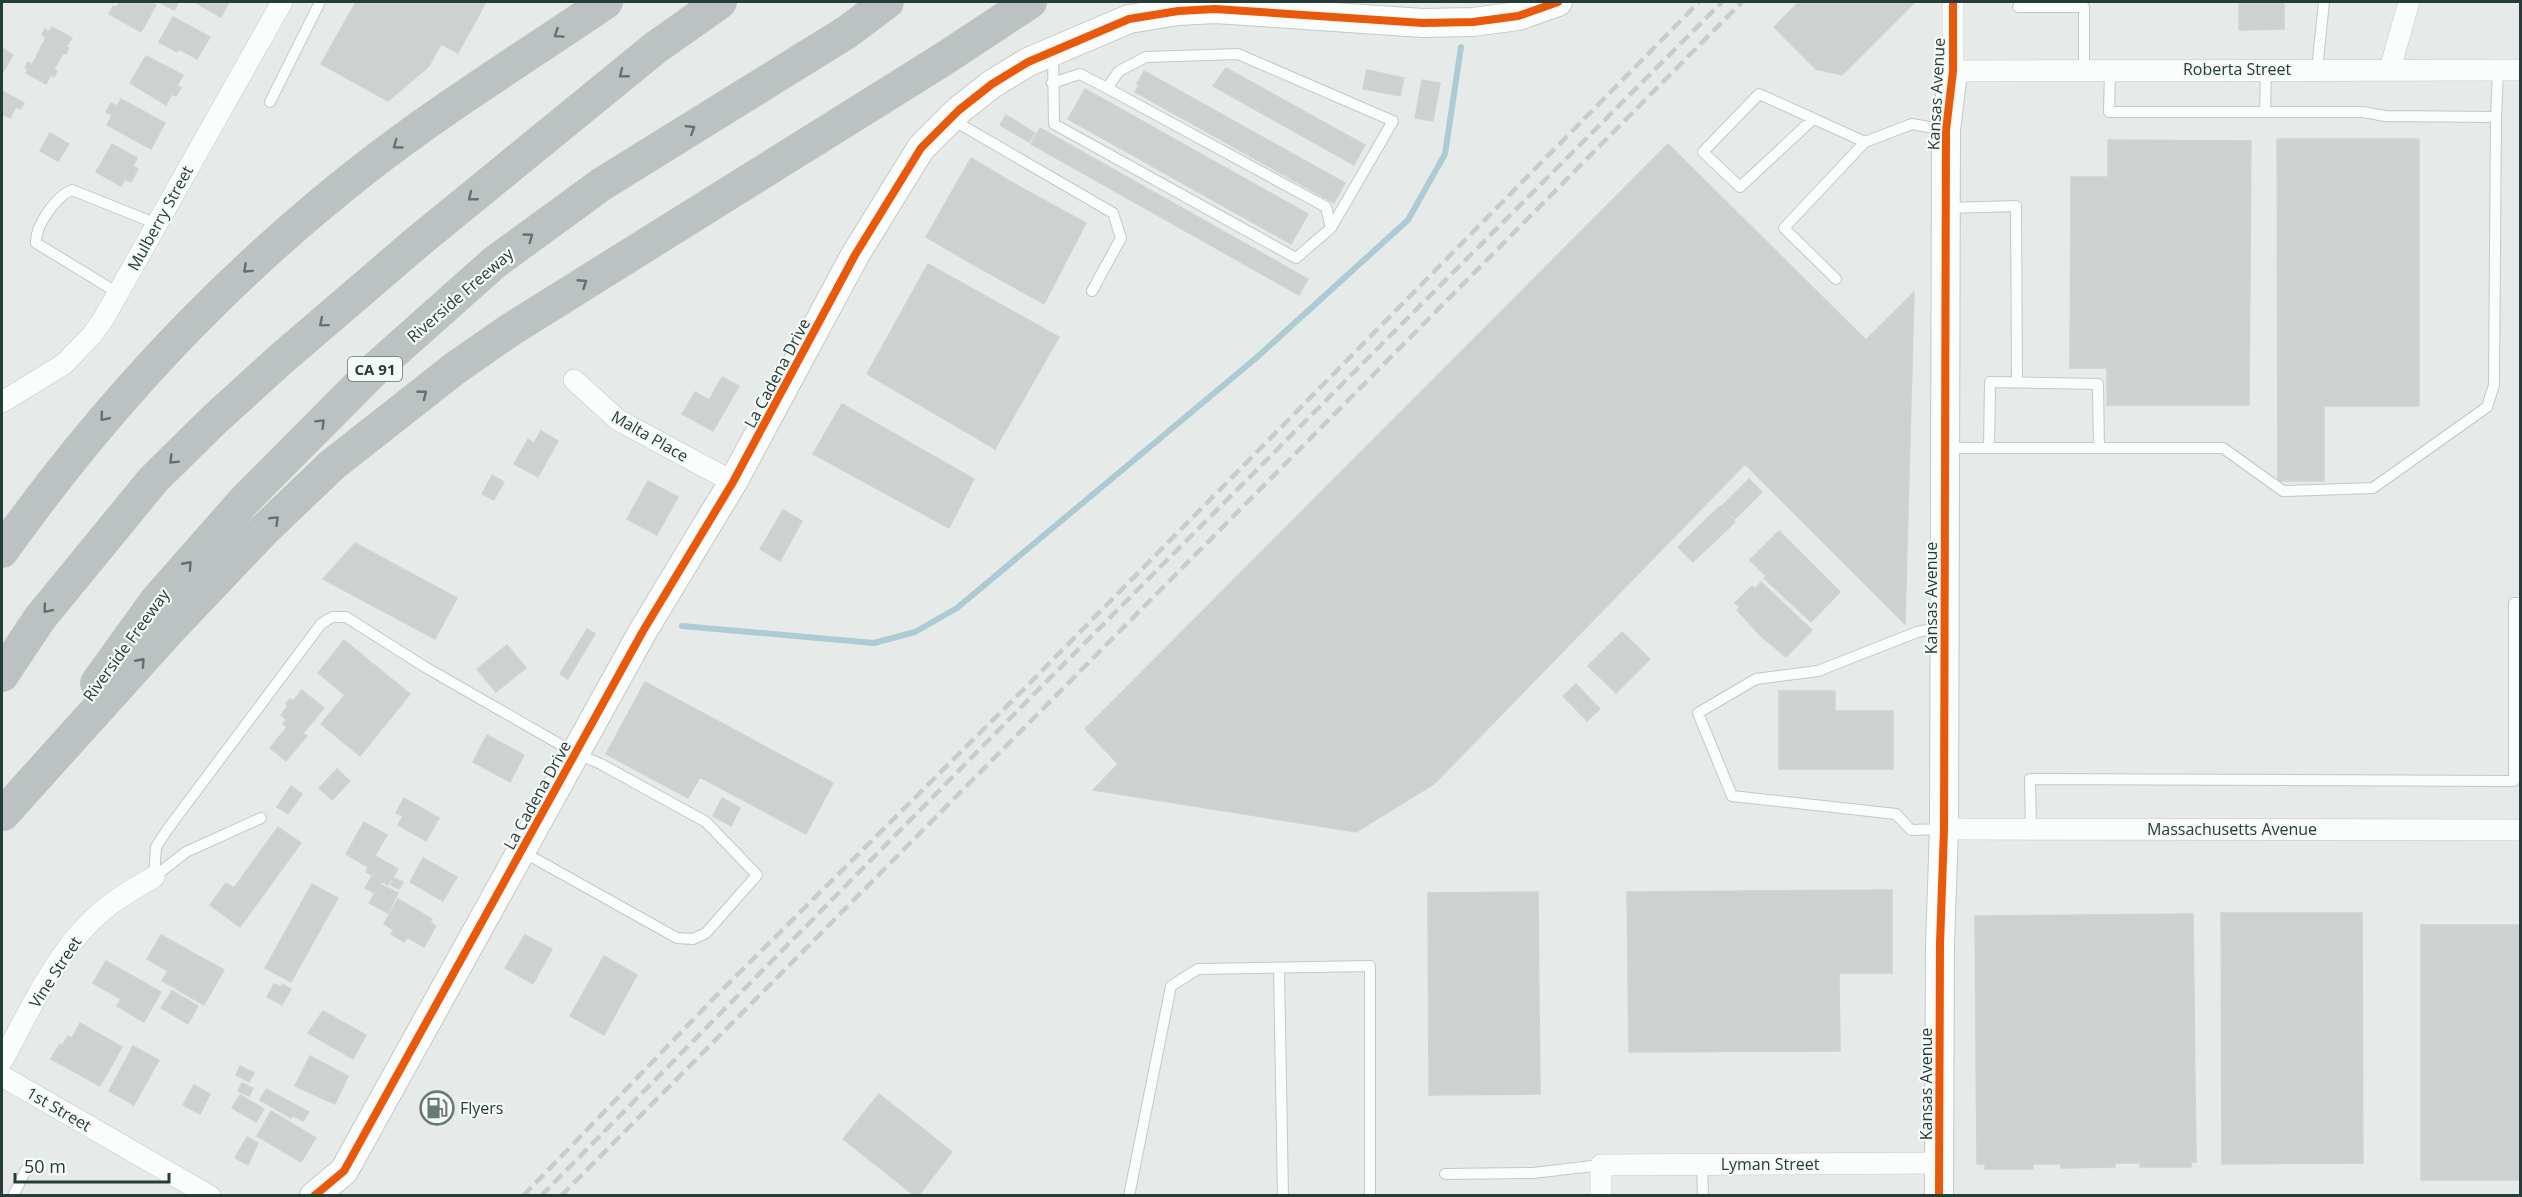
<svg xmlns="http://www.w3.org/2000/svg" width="2522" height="1197" viewBox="0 0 2522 1197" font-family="'Open Sans',sans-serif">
  <rect width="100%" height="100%" fill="#e6ebe9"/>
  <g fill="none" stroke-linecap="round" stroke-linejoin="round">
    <path stroke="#adcbd3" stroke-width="6" d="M682,626l192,17 41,-11 42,-24 298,-249 153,-139 37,-66 16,-107"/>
  </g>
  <path fill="#cdd2d0" stroke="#cfd4d2" stroke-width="1.5" d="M120,2h29l7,3 -15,27 -32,-18 4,-8 4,1z
    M159,2h20l-5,8z
    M194,2h35l-8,15z
    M356,2h130l-28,51 -17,-9 -12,22 -41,35 -67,-37z
    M1799,2h115v1l-72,72 -26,-6 -42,-42z
    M2239,2h45v27l-45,1z
    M173,17l37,20 -13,22 -18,-10 -2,3 -18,-10z
    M52,27l20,11 -6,9 3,1 -3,6 -3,-1 -9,16 3,2 -3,6 -3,-2 -5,9 -20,-11 2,-3 -3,-2 3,-6 4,3 14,-28 -4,-2 3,-6 4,3z
    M2,48l11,7 -10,17 -1,-1z
    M146,56l37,19 -6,11 4,2 -5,8 -4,-2 -6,11 -36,-22z
    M1226,68l139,77 -11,20 -141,-79z
    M1367,70l37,8 -4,18 -37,-7z
    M1144,71l201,112 -11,20 -199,-111 4,-7 -2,-1z
    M1422,80l18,3 -7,38 -18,-3z
    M1085,89l223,125 -17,30 -223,-125z
    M2,91l22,12 -4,6 -4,-2 -6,11 -8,-4z
    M121,99l44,24 -14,26 -44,-24 5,-10 -6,-3 5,-9 6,3z
    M1006,115l29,18 -6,9 -29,-17z
    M1040,128l268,151 -9,16 -268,-151z
    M50,133l19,11 -11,17 -18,-10z
    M2277,139h142v267h-95v75h-46z
    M2108,140l143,1 -2,264h-142v-37h-37l1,-191h37z
    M112,144l25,14 -4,8 5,3 -7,13 -6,-3 -4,7 -25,-14z
    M1668,144l198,196 48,-48 -9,332 -160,-160 -311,320 -78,48 -263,-42 25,-26 -33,-35z
    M971,158l49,29 -46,78 -48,-28z
    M1020,187l66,36 -42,81 -70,-39z
    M928,264l131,73 -64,112 -128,-75z
    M722,377l17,9 -26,45 -31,-17 13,-22 14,8z
    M842,404l132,75 -25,49 -136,-74z
    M541,431l17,10 -20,36 -24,-13 14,-25 6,4z
    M492,475l12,7 -10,18 -12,-6z
    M1749,479l13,13 -27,27 -13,-13z
    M648,481l30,16 -21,38 -30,-16z
    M1720,506l15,16 -42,40 -15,-15z
    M783,510l19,11 -22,40 -20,-12z
    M1779,531l61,61 -29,30 -47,-44 2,-2 -16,-16z
    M355,543l102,55 -22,41 -112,-60z
    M1761,582l51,48 -26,27 -26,-22 -23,-25 3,-3 -5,-4 17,-17 3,3z
    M587,629l8,5 -27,45 -8,-5z
    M1622,632l28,27 -34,34 -28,-27z
    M344,640l66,54 -50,62 -39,-32 24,-29 -27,-22z
    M507,645l19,23 -30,24 -19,-23z
    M645,682l188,101 -27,51 -106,-57 -12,21 -82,-44z
    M1576,684l24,25 -13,12 -24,-25z
    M302,690l22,18 -21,25 4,3 -21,25 -16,-13 17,-21 -4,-3 3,-4 -5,-5 7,-9 -2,-2 4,-5 3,2z
    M1779,691h56v20h58v58h-114z
    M487,735l37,20 -14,27 -37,-20z
    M337,769l13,12 -18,19 -13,-12z
    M291,786l11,8 -14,20 -11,-7z
    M404,798l35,20 -13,23 -28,-16 5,-9 -7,-3z
    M722,798l18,10 -9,18 -18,-10z
    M364,822l23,13 -19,32 -22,-13z
    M278,827l23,16 -61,84 -30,-22 16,-22 8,5z
    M375,856l23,13 -10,16 -22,-13z
    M423,858l34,19 -14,24 -33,-19z
    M372,876l9,6 -7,11 -9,-5z
    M394,878l9,4 -4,7 -8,-4z
    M312,884l26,14 -47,84 -26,-14z
    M380,884l18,9 -10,20 -19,-10z
    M1892,890v83h-53l1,78 -211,1 -2,-160z
    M1538,892l2,202 -111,1 -1,-202z
    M398,899l34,20 -2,3 6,4 -12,21 -17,-10 -3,5 -13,-8 3,-4 -10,-6z
    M2221,913h141l1,250 -141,1z
    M2193,914l3,248h-5v5h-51v-4h-25v4l-54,1v-4h-28v5h-48v-5h-8l-2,-248z
    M2421,925h99v255h-99z
    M161,935l63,35 -20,35 -28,-16 3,-7 -3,6 -14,-7 6,-10 -21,-12z
    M525,935l27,14 -19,35 -28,-16z
    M604,956l33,19 -33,60 -34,-19z
    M106,961l55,31 -17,30 -27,-16 4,-7 -28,-16z
    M274,984l7,3 1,-3 9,5 -9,16 -15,-8z
    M172,991l26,15 -10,18 -27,-16z
    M323,1011l43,24 -13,24 -45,-26z
    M80,1023l42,24 -22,39 -49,-27 9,-15 2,2 6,-10 4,2z
    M133,1046l26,14 -25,45 -25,-14z
    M310,1056l38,20 -13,28 -40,-18z
    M240,1066l14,7 -5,9 -13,-7z
    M242,1083l11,5 -4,8 -11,-5z
    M194,1085l16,9 -10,20 -17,-9z
    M266,1089l43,23 -6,9 -11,-6 -1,3 -31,-18z
    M879,1094l73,58 -34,44h-3l-72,-57z
    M240,1095l24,14 -8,13 -24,-14z
    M271,1111l45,27 -15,24 -44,-26z
    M247,1137l11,6 -10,22 -13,-7z"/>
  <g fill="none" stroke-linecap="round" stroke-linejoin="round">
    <defs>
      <path id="lane" d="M2018,7h66v63
        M2317,69l7,-67
        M1052,83l28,-9 27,14 219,119 5,21 -35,30 -242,-134 -1,-70
        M1107,88l12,-17 27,-14 92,-3 155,67 -62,107
        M270,102l50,-100
        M2265,112l1,-43
        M2496,117l2,-47
        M951,119l162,94 8,25 -29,53
        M1813,119l-73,68 -37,-35 56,-58 106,48
        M1947,208l69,-2 1,176
        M1836,279l-52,-51 81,-86 47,-18 33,6
        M118,293l-82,-50c-1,-17 20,-47 36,-53l85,34
        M1946,448h277l60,43 90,-3 114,-81 7,-22 2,-268 -111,-1 -22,-4h-254l1,-42
        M1989,448l1,-66 108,2 1,64
        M1944,829l-33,1 -15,-16 -164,-18 -34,-83 58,-34 62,-8 99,-39 27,-5
        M2031,829l-1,-50 484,2v-178h6
        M154,877l2,-30 11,-17 154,-206 11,-7h14l79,50 150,86 26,11 105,58 51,53 -51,58 -13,6 -16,-1 -154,-86
        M154,877l32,-25 75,-34
        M1279,968l4,228
        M1702,1164l1,32
        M1445,1174l88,-1 68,-8
        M13,1196l13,-26
        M1129,1196l42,-210 27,-17 172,-3v230"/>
      <path id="street" d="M1953,2v69l567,-1
        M2390,69l19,-67
        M574,380l44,40 115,62
        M2,402l62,-38 28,-29 12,-17 178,-316
        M1944,829l576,1
        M2,1061c26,-47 50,-101 88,-139 19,-19 41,-32 64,-45
        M2,1076l208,120
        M1601,1196v-31l338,-2"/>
      <path id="secondary" d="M314,1196l30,-25 299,-540 90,-149 122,-227 66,-107 38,-38 33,-26 36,-22 101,-43 49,-8 37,-2 208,14 50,-1 45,-6 40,-14
        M1939,1196l1,-252 4,-115 2,-699 7,-59"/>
      <path id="highway" d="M2,551c102,-144 222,-272 361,-381 78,-61 162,-113 243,-168
        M2,675l38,-57 113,-138 62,-61 66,-60 134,-115 240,-196 65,-46
        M97,683l59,-82 87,-99 134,-135 118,-105 107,-78 245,-152 40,-30
        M3,814l166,-184 95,-100 68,-65 122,-96 56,-39 432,-270 88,-58"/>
    </defs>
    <use href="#lane" stroke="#c3c8c6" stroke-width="12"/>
    <use href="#street" stroke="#c3c8c6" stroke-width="22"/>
    <use href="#secondary" stroke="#c3c9c7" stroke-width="30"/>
    <use href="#highway" stroke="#c3c9c8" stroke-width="34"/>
    <use href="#lane" stroke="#fbfcfc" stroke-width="10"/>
    <use href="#street" stroke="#fbfcfc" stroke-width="21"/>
    <use href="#secondary" stroke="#fbfcfc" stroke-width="28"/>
    <use href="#highway" stroke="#bcc2c1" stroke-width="33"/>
    <path stroke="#c8ccca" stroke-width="4.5" stroke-dasharray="12 6" stroke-linecap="butt" d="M523,1196l191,-198 310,-309 675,-687
      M541,1196l492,-501 689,-693
      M561,1196l1181,-1194"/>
    <defs>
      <path id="cycleway" d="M314,1196l30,-25 299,-540 90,-149 122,-227 66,-107 38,-38 33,-26 36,-22 101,-43 49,-8 37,-2 208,14 50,-1 45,-6 40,-14
        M1939,1196l1,-252 4,-115 2,-699 7,-59v-69"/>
    </defs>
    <use href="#cycleway" stroke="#f5f9f7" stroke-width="11"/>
    <use href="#cycleway" stroke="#e8590c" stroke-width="8"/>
  </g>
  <defs><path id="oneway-chevron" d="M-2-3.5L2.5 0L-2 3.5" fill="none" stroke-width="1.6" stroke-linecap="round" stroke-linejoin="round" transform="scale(1.5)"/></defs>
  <g stroke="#62726f">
    <use href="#oneway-chevron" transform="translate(558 34) rotate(146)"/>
    <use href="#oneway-chevron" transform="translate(623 74) rotate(141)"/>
    <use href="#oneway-chevron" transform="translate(691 129) rotate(-32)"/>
    <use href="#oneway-chevron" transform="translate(397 145) rotate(144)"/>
    <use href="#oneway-chevron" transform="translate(472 197) rotate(141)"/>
    <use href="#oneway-chevron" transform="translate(529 237) rotate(-36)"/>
    <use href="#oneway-chevron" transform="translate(247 269) rotate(138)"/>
    <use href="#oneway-chevron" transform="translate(583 283) rotate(-33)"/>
    <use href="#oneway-chevron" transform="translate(323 323) rotate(140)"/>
    <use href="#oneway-chevron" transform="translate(423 394) rotate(-38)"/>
    <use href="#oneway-chevron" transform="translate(104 417) rotate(130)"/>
    <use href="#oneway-chevron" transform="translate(321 423) rotate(-45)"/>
    <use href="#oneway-chevron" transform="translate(173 460) rotate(135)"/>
    <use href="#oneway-chevron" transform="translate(275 520) rotate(-44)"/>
    <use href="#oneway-chevron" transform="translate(188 565) rotate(-48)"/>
    <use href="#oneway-chevron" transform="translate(47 609) rotate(130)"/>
    <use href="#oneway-chevron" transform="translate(141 662) rotate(-48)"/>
  </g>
  <defs>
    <symbol id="fuel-ring" viewBox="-11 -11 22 22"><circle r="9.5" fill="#f5f9f7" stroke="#697976" stroke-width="1.5"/><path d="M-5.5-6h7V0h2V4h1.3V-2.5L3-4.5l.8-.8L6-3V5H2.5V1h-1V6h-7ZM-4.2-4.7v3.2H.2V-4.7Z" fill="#697976"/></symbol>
  </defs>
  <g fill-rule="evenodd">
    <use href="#fuel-ring" x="418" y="1089" width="38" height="38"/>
  </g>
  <g text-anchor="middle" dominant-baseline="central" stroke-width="4.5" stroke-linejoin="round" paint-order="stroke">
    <rect fill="#f5f9f7" stroke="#647571" stroke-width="1.5" x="348" y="357" width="54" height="24" rx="4.5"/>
    <g font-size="15" font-weight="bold" fill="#263c38">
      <text x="375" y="369">CA 91</text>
    </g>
    <g font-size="16" fill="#263c38" stroke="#f5f9f7">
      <text x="2237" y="69">Roberta Street</text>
      <text transform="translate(1936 94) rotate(-87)">Kansas Avenue</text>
      <text transform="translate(160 218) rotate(-61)">Mulberry Street</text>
      <text transform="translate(460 295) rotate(-41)">Riverside Freeway</text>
      <text transform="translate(777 373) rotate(-62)">La Cadena Drive</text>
      <text transform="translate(650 436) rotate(30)">Malta Place</text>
      <text transform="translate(1931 598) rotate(-90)">Kansas Avenue</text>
      <text transform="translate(126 645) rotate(-54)">Riverside Freeway</text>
      <text transform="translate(537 795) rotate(-61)">La Cadena Drive</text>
      <text x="2232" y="829">Massachusetts Avenue</text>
      <text transform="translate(55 972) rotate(-57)">Vine Street</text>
      <text transform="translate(1926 1084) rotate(-90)">Kansas Avenue</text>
      <text transform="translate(59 1109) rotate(30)">1st Street</text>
      <text x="1770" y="1164">Lyman Street</text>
    </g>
    <g font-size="16" fill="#263c38" stroke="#f5f9f7" text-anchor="start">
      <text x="460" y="1108">Flyers</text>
    </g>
  </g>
  <rect width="2522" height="1197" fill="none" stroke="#263c38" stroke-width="6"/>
  <path d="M15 1173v9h154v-9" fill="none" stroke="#263c38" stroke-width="3"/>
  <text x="24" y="1173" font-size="18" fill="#263c38" stroke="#f5f9f7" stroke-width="4.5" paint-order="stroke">50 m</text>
</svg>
